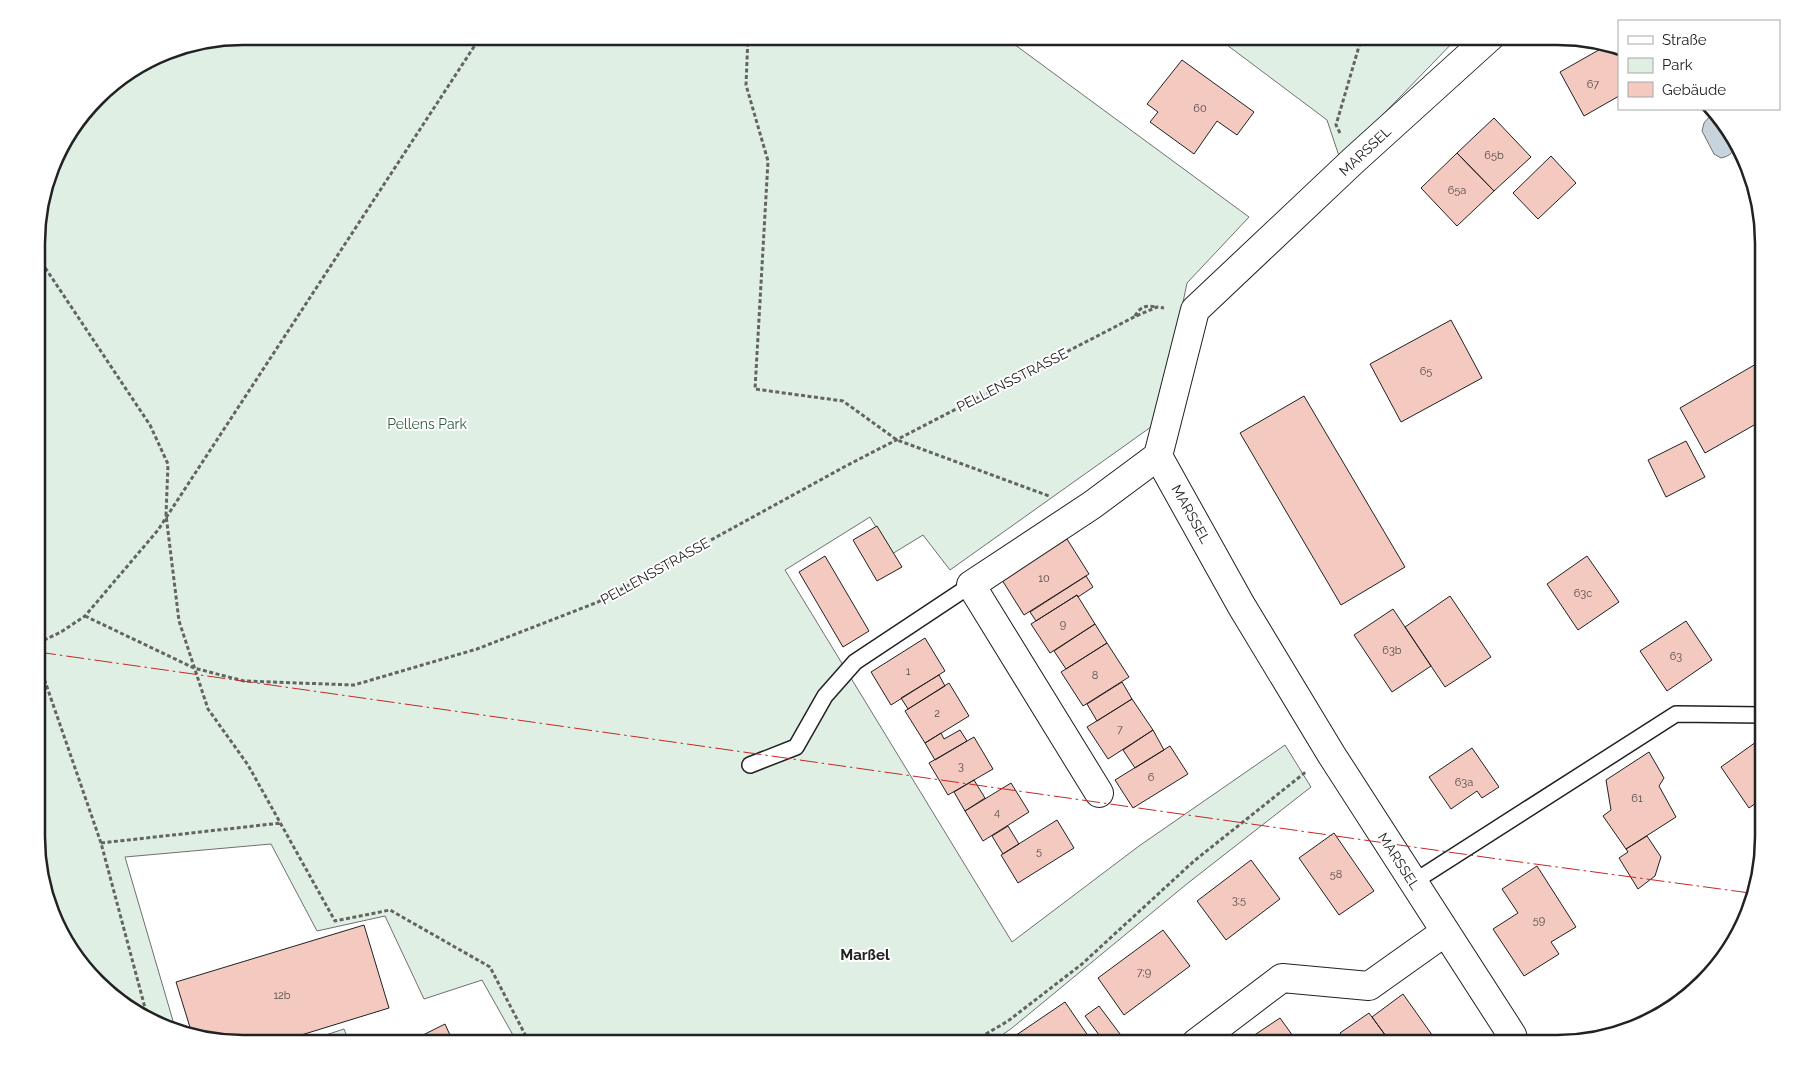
<svg xmlns="http://www.w3.org/2000/svg" width="1800" height="1080" viewBox="0 0 1800 1080" font-family="Raleway,sans-serif">
  <rect width="100%" height="100%" fill="#fff"/>
  <path fill="#e0efe3" stroke="#6f6f6f" d="M243,36h760l246,181 -62,66 -29,139 -208,148 -27,-35 -31,19 -22,-37 -85,53 227,372 127,-96 146,-101 26,42 -123,96 -176,145 -23,16h-471l-36,-64 -58,19 -39,-83 -68,15 -46,-87 -146,13 51,174 -37,-15 -68,-64 -33,-88v-648l20,-65 48,-63 58,-36z
    M1215,36h244l-119,123 -13,-39z
    M344,1029l6,15h-52z"/>
  <path fill="#c7d3dd" stroke="#6f6f6f" d="M1715,115l14,13 8,16c-3,8 -7,12 -16,14l-7,-4 -12,-23 2,-8 6,-7z"/>
  <path fill="#f3c9c0" stroke="#222" d="M1611,43l8,13v40l-35,20 -24,-44z
    M1182,60l72,52 -17,23 -20,-14 -23,33 -44,-32 8,-10 -11,-8z
    M1494,118l37,39 -37,34 -37,-38z
    M1457,153l37,38 -37,35 -36,-38z
    M1551,156l25,27 -38,36 -25,-26z
    M1451,320l31,58 -81,44 -31,-58z
    M1763,360v60l-58,33 -25,-45z
    M1304,396l101,171 -64,38 -101,-172z
    M1686,441l19,36 -39,20 -18,-37z
    M877,526l25,41 -25,14 -24,-41z
    M1067,539l22,35 -65,41 -22,-35z
    M825,556l44,75 -26,16 -44,-75z
    M1587,556l32,46 -41,28 -31,-46z
    M1086,576l7,11 -15,10 -1,-2 -41,26 -6,-9z
    M1077,595l18,29 -45,29 -19,-29z
    M1450,596l41,61 -46,30 -40,-60z
    M1393,609l38,57 -39,26 -38,-57z
    M1686,621l26,39 -45,31 -27,-40z
    M1095,624l12,19 -41,26 -12,-18z
    M925,638l20,33 -54,34 -20,-33z
    M1107,643l22,34 -46,29 -22,-34z
    M939,675l6,11 -37,23 -7,-11z
    M1122,682l10,17 -35,22 -10,-17z
    M949,683l20,33 -44,27 -20,-32z
    M1132,699l21,31 -45,29 -21,-32z
    M960,730l7,11 -32,19 -10,-17 16,-10 3,6z
    M1153,730l11,20 -29,18 -12,-18z
    M974,737l19,32 -45,26 -19,-32z
    M1763,737v61l-14,10 -28,-41z
    M1170,746l18,28 -55,34 -18,-28z
    M1472,748l27,39 -17,11 -5,-7 -26,18 -22,-32z
    M1649,752l15,26 -5,8 17,31 -50,32 -23,-33 8,-6 -5,-30z
    M974,780l11,18 -20,13 -11,-19z
    M1011,783l18,29 -46,29 -18,-30z
    M1057,820l17,28 -56,35 -17,-28z
    M1008,826l11,18 -16,10 -11,-18z
    M1334,833l40,58 -35,24 -40,-57z
    M1647,836l14,21 -6,19 -17,13 -19,-31 9,-6 -2,-3z
    M1251,860l29,39 -54,41 -29,-39z
    M1537,866l39,61 -25,15 8,12 -35,22 -31,-47 25,-16 -16,-24z
    M364,925l25,83 -117,36h-29l-50,-7 -17,-55z
    M1163,930l27,36 -66,49 -26,-37z
    M1403,994l32,45 -7,4h-37l-19,-26z
    M1065,1002l28,41h-82l-2,-3z
    M1099,1006l24,32 -7,5h-11l-20,-27z
    M1369,1013l3,4 19,26h-44l-7,-10z
    M1280,1018l18,25h-53l-1,-1z
    M445,1024l9,20h-49z"/>
  <g fill="none" stroke-linecap="round" stroke-linejoin="round">
    <defs>
      <path id="lane" d="M750,765l46,-18 29,-51 30,-34 116,-77
        M1412,883l264,-169 87,1"/>
      <path id="street" d="M1491,36l-137,124 -159,150 -37,146 83,149 90,149 181,281 2,8
        M1099,793l-128,-208 121,-80 66,-49
        M1196,1043l86,-65 87,8 76,-54"/>
    </defs>
    <use href="#lane" stroke="#222" stroke-width="18"/>
    <use href="#street" stroke="#222" stroke-width="30"/>
    <path stroke="#646464" stroke-width="3" stroke-dasharray="4 2.5" stroke-linecap="butt" d="M467,36l11,5
      M748,36l-2,49 22,76 -13,228 88,12 54,39 152,56
      M1340,133l-4,-8 26,-89
      M38,257l112,168 18,39 -2,51 13,106 29,88 40,56 87,156 55,-11 100,57 40,77
      M1135,316c6,-10 11,-11 22,-9
      M85,616l109,52 50,13 110,4 123,-36 121,-47 246,-135 290,-150 23,-10 7,1
      M38,643l23,-11 24,-16 73,-86 323,-494
      M38,661l63,182 47,176
      M101,843l180,-20
      M969,1044l39,-23 74,-57 112,-103 113,-90"/>
    <use href="#lane" stroke="#fff" stroke-width="15"/>
    <use href="#street" stroke="#fff" stroke-width="28"/>
    <path stroke="#c62828" stroke-width="1" stroke-dasharray="18 4 2.5 4" stroke-linecap="butt" d="M38,652l1460,207 252,34"/>
  </g>
  <g text-anchor="middle" dominant-baseline="central" stroke-width="4" stroke-linejoin="round" paint-order="stroke">
    <g font-size="11" fill="#564c4a">
      <text x="1593" y="84">67</text>
      <text x="1200" y="108">60</text>
      <text x="1494" y="155">65b</text>
      <text x="1457" y="190">65a</text>
      <text x="1426" y="371">65</text>
      <text x="1044" y="578">10</text>
      <text x="1583" y="593">63c</text>
      <text x="1063" y="624">9</text>
      <text x="1392" y="650">63b</text>
      <text x="1676" y="656">63</text>
      <text x="908" y="671">1</text>
      <text x="1095" y="675">8</text>
      <text x="937" y="713">2</text>
      <text x="1120" y="729">7</text>
      <text x="961" y="766">3</text>
      <text x="1151" y="777">6</text>
      <text x="1464" y="782">63a</text>
      <text x="1637" y="798">61</text>
      <text x="997" y="812">4</text>
      <text x="1039" y="851">5</text>
      <text x="1336" y="874">58</text>
      <text x="1239" y="900">3;5</text>
      <text x="1539" y="920">59</text>
      <text x="1144" y="972">7;9</text>
      <text x="282" y="995">12b</text>
    </g>
    <g font-size="14" fill="#222" stroke="#fff">
      <text transform="translate(1365 151) rotate(-43)">MARSSEL</text>
      <text transform="translate(1012 380) rotate(-27)">PELLENSSTRASSE</text>
      <text transform="translate(1191 514) rotate(61)">MARSSEL</text>
      <text transform="translate(655 571) rotate(-29)">PELLENSSTRASSE</text>
      <text transform="translate(1399 861) rotate(57)">MARSSEL</text>
    </g>
    <g font-size="14" fill="#2f5e38" stroke="#fff">
      <text x="427" y="424">Pellens Park</text>
    </g>
    <g font-size="15" font-weight="bold" fill="#222" stroke="#fff">
      <text x="865" y="955">Marßel</text>
    </g>
  </g>
  <path d="M0 0H1800V1080H0ZM243 45H1557A198 198 0 0 1 1755 243V837A198 198 0 0 1 1557 1035H243A198 198 0 0 1 45 837V243A198 198 0 0 1 243 45Z" fill="#fff" fill-rule="evenodd"/>
  <path fill="none" stroke="#222" stroke-width="2.5" d="M243 45H1557A198 198 0 0 1 1755 243V837A198 198 0 0 1 1557 1035H243A198 198 0 0 1 45 837V243A198 198 0 0 1 243 45Z"/>
  <rect x="1618" y="20" width="162" height="90" fill="#ffffff" stroke="#a7a7a7"/>
  <rect x="1628" y="36" width="25" height="8" fill="#ffffff" stroke="#a7a7a7"/>
  <text x="1662" y="45" font-size="15" fill="#222222">Straße</text>
  <rect x="1628" y="58" width="25" height="15" fill="#e0efe3" stroke="#a7a7a7"/>
  <text x="1662" y="70" font-size="15" fill="#222222">Park</text>
  <rect x="1628" y="82" width="25" height="15" fill="#f3c9c0" stroke="#a7a7a7"/>
  <text x="1662" y="95" font-size="15" fill="#222222">Gebäude</text>
</svg>
